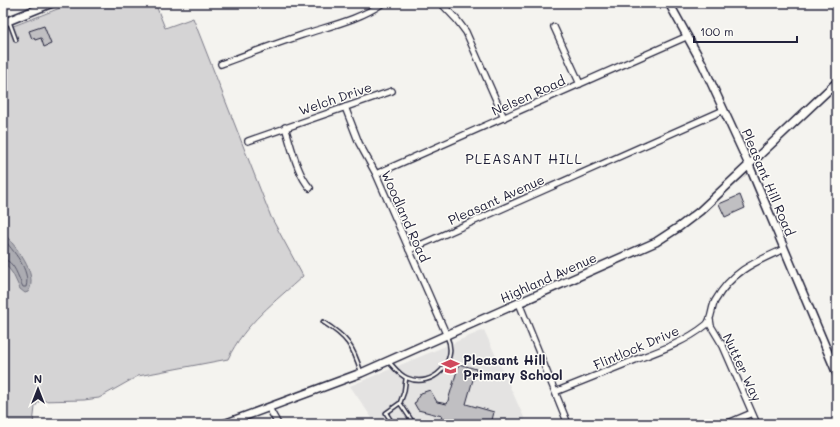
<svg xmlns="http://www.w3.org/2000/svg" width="840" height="427" viewBox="0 0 840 427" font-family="Mali,sans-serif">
  <rect width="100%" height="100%" fill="#f4f3ef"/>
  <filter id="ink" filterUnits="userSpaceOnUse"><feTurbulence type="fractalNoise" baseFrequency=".025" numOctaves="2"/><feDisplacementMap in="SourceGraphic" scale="8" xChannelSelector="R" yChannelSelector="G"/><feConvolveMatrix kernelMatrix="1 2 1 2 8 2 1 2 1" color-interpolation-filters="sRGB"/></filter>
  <g filter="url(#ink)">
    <path fill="#e4e3e2" d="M484,330l43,94h-151l-26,-38z"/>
    <path fill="#d5d4d5" stroke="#7c7b88" d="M73,3h82l10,25 28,-10 78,199 32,59c-27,25 -59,48 -75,83l-90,17 -39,22 -15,2 -45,1 -4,6 -2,17h-30v-394z"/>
    <path fill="#acacb2" stroke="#757582" d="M3,232c11,13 37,42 25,60l-3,1 -5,-4 -7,-15 -10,-13z"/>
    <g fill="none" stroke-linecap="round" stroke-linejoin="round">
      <path stroke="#59596b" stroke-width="1" d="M3,238c10,13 28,32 23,49h-3c-5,-9 -8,-26 -20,-28"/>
    </g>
    <path fill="#c0bfc2" stroke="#22223b" d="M44,26l7,18 -7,3 -3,-9 -6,2 -1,-2 -2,1 -3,-8z
      M740,195l5,13 -20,9 -6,-13z
      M459,364l17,5 -10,35 28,8 -3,12h-51l2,-8 -24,-6 -4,-7 2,-1 2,-5 3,-4 9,-3 7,12 10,2z"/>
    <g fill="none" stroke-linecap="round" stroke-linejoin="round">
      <defs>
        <path id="service" d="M9,21l7,19
          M323,322c24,15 30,24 38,50
          M389,362c5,5 10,13 18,16 26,11 52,-17 40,-41
          M400,403l12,18v3
          M393,424l-7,-11 14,-10 4,-11 2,-14"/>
        <path id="minor" d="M441,3l16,17 9,12 38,86
          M554,27l26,57
          M221,64c27,-10 54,-20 81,-29 27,-9 57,-15 81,-32
          M345,107l14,36 17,31 71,162
          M285,127c6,18 12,47 25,61
          M248,141l144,-50
          M376,174l312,-138
          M409,250l315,-140
          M519,303l49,121
          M710,320l1,6 12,20 34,78
          M555,392c27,-11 53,-21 80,-32 24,-9 50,-18 71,-35 6,-5 5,-17 9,-24 17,-30 40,-39 69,-52
          M269,408l9,16
          M726,424l26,-11"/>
        <path id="tertiary" d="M669,3l33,60 47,102 88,209
          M3,23l49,-20
          M224,424l137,-51 295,-131 23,-15 21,-16 137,-129"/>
      </defs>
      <use href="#service" stroke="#22223b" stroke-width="5.5"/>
      <use href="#minor" stroke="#22223b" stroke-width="8"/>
      <use href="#tertiary" stroke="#22223b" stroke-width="10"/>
      <use href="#service" stroke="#fdfcf7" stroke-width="2.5"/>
      <use href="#minor" stroke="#fdfcf7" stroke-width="5.5"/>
      <use href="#tertiary" stroke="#fdfcf7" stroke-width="7"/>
    </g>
  </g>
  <defs>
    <symbol id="school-bare" viewBox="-9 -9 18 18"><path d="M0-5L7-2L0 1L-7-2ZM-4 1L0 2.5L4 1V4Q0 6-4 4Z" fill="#d1495b" stroke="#fdfcf7" stroke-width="2.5" paint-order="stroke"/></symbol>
  </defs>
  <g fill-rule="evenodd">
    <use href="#school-bare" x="438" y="354" width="25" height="25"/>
  </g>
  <g text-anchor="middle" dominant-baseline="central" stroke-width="3" stroke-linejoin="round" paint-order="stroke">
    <g font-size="13" fill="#22223b" stroke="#fdfcf7">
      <text transform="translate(528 95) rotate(-24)">Nelsen Road</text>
      <text transform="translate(335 98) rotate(-19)">Welch Drive</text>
      <text transform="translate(769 182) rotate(67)">Pleasant Hill Road</text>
      <text transform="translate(496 199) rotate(-24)">Pleasant Avenue</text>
      <text transform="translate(406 216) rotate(66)">Woodland Road</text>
      <text transform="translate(548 277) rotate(-24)">Highland Avenue</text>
      <text transform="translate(636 347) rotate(-23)">Flintlock Drive</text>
      <text transform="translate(743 367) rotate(65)">Nutter Way</text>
    </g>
    <g font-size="13" font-weight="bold" fill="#22223b" stroke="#fdfcf7" text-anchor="start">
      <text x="463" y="359">Pleasant Hill<tspan x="463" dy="15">Primary School</tspan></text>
    </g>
    <g font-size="14" letter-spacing="1" fill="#22223b" stroke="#fdfcf7">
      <text x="524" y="158">PLEASANT HILL</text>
    </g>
  </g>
  <rect width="840" height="427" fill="none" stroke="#fdfcf7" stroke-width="16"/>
  <rect x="8" y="8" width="824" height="411" fill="none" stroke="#22223b" stroke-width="1.5" filter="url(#ink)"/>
  <g transform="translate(38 389)" stroke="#fdfcf7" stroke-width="3" paint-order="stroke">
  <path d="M0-3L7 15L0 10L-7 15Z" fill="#22223b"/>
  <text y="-6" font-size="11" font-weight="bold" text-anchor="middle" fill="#22223b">N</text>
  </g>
  <path d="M694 36v6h103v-6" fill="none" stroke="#22223b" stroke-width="2"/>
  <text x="700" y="36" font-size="12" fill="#22223b" stroke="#fdfcf7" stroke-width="3" paint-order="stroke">100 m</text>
</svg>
